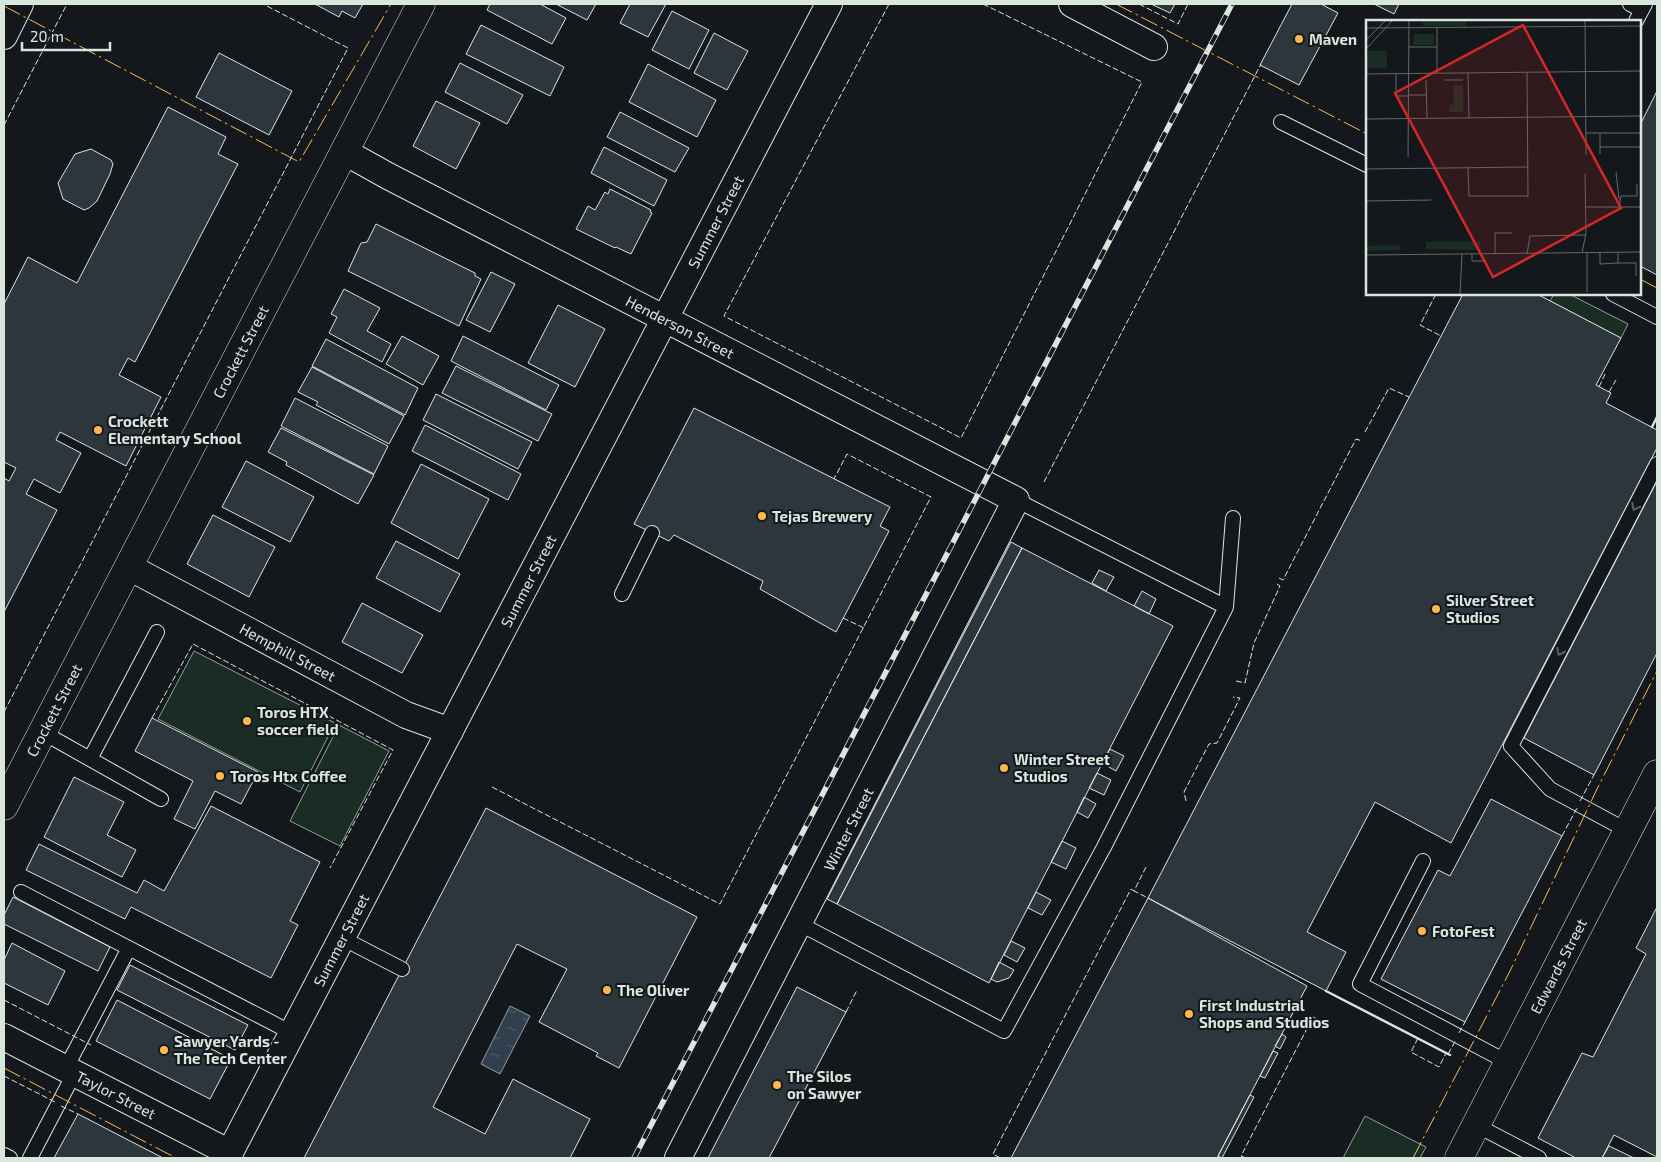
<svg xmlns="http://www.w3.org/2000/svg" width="1661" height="1162" viewBox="0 0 1661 1162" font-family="'Exo 2',sans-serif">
  <defs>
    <pattern id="water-ripples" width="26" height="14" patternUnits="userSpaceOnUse" patternTransform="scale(1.25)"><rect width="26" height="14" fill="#2f3f4d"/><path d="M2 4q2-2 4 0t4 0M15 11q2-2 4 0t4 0" fill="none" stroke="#4c5b66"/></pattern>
  </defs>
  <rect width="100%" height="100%" fill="#14181c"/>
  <path fill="#1a2d24" stroke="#939e99" d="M1554,294h15l59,30 -7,14 -71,-37z
    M194,651l141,72 -35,69 -142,-73z
    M339,725l50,26 -49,95 -50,-25z
    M1365,1116l61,31 -6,11h-77z"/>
  <path fill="url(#water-ripples)" stroke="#939e99" d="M510,1006l20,10 -30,58 -19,-10z"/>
  <path fill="#2c363c" stroke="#d8e6dc" d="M315,4h48l-8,14 -13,-7 -3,6z
    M490,4h50l26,14 -14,26 -65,-34z
    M556,4h40l-9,16z
    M630,4h36l-18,33 -28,-14z
    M1151,4h24l-5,9z
    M1292,4h29l17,9 -39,72 -39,-20z
    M1374,4h25l-5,10z
    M672,11l37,19 -20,39 -37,-19z
    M481,25l83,42 -14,29 -84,-42z
    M714,33l34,18 -21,39 -33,-17z
    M219,53l73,38 -23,44 -73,-38z
    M460,63l63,32 -16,29 -62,-32z
    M648,64l68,36 -19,37 -68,-35z
    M1657,91v184l-17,-9v-141z
    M436,101l44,22 -24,46 -43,-23z
    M168,107l58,30 -8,17 20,10 -103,198 -7,-4 -9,17 42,22 -35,69 -66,-34 -4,8 25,13 -21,40 -26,-14 -8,15 31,16 -53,102v-134l5,3 7,-13 -12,-6v-158l24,-47 49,26z
    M620,112l69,36 -14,24 -68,-35z
    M604,147l63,33 -13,26 -63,-33z
    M91,149l20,11 2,4 -3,10 -13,27 -8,7 -5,2 -21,-11 -5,-16 17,-29z
    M610,189l41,21 -1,2 2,1 -21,41 -15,-7 -1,1 -39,-19 12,-23 7,4 10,-18 3,2z
    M376,224l99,49v3l6,3 -22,47 -111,-55 13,-28 6,-1z
    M491,272l24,12 -25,48 -24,-12z
    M344,289l36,19 -13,23 24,13 -9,18 -53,-29 8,-16 -6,-3z
    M1463,294h74l84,44 -25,47 15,8 -5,10 51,27v18l-206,395 -76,-41 -68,130 39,20 -20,39 -178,-93z
    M558,305l47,24 -30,58 -47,-24z
    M402,336l37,20 -16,29 -37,-21z
    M463,336l96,49 -13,25 -95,-49z
    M326,339l92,49 -13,27 -93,-49z
    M456,366l96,48 -14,27 -96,-48z
    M312,367l92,49 -15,28 -73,-39 2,-3 -20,-10z
    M436,394l96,48 -14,27 -95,-49z
    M295,398l93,48 -14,28 -93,-48z
    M694,408l196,99 -10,19 9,5 -53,101 -76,-43 3,-8 -89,-46 -5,6 -35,-17z
    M425,425l96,49 -13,26 -96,-49z
    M281,428l93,47 -16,29 -72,-39 1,-3 -19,-10z
    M246,461l68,36 -24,45 -68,-35z
    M421,464l68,35 -31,60 -67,-36z
    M1657,481v172l-63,122 -70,-37z
    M213,515l62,32 -26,50 -62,-33z
    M396,541l64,33 -20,38 -64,-34z
    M1011,542l11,6 -185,356 -10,-5z
    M1022,548l151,78 -184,357 -152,-79z
    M1099,570l15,7 -8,14 -14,-8z
    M1142,591l14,8 -7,15 -15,-8z
    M362,603l61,32 -21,38 -60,-31z
    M152,718l106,54 -17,32 -26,-13 -20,38 -21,-10 19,-38 -58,-30z
    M1110,749l14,7 -8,15 -14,-8z
    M1097,773l14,7 -7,15 -15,-7z
    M74,777l50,25 -17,33 29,15 -14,27 -78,-40z
    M1084,797l12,7 -8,14 -11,-6z
    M1491,799l71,37 -97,186 -84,-43 57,-109 12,6z
    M211,806l109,56 -30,59 8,4 -27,53 -140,-71 -6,12 -99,-49 13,-26 98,49 7,-13 20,11z
    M486,808l211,109 -78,151 -23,-12 2,-3 -59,-31 28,-53 -50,-25 -84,163 52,27 28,-55 77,40 -20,39h-266z
    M1062,841l14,7 -10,21 -15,-7z
    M1036,892l15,8 -9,15 -14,-7z
    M13,897l97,50 -12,24 -94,-47v-9z
    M1148,898l159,88 -77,147 -13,25h-206z
    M1657,907v250l-43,-22 -12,23h-26l-38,-20 44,-85 11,4 53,-103 -10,-6z
    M1011,941l14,7 -8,14 -13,-7z
    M12,943l53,28 -17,34 -44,-22v-23z
    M999,962l15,8 -5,8 -12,4 -6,-3z
    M130,965l118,60 -13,25 -118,-60z
    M797,987l49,25 -77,146h-61z
    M117,1000l114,59 -21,40 -114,-58z
    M1282,1034l4,3 -6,12 -5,-3z
    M1273,1051l5,2 -13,25 -5,-2z
    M1250,1095l4,2 -32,61 -4,-2z
    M78,1114l85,44h-109z
    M1609,1146l25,12h-32z"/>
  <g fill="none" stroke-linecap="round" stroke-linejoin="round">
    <defs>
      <path id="lane" d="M1630,4l12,6
        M1636,21l9,-17
        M1281,122l86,43
        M1613,294l44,23
        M622,594l30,-61
        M1226,607l7,-89
        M42,732l119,67
        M90,759l67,-127
        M1628,831l-78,-42 -39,-43 146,-282
        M1423,861l-63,123 149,79
        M21,892l271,141
        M800,924l204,107 100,-184 122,-240 -210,-107
        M342,938l60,31
        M66,1068l63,-120
        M1476,1125l63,33
        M4,1155l6,3
        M30,1158l45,-86"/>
      <g id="street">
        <path d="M1072,4l82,43"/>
        <path d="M4,36l16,-32"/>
        <path id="s1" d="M345,152l43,24 628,324 -338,658"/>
        <path id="s2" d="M129,567l277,148 44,16"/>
        <path id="s3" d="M4,1037l226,116"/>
        <path id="s4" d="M227,1158l602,-1154"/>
      </g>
      <g id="secondary">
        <path id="s5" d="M4,806l417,-802"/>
        <path id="s6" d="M1459,1158l198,-384"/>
      </g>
    </defs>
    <use href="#lane" stroke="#d8e6dc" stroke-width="16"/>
    <use href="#street" stroke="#d8e6dc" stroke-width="28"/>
    <use href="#secondary" stroke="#d8e6dc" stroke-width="29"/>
    <use href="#lane" stroke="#14181c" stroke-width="14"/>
    <use href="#street" stroke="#14181c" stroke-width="26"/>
    <use href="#secondary" stroke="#14181c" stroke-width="28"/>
    <defs>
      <path id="rail" d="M634,1158l598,-1154"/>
    </defs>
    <use href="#rail" stroke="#d8e6dc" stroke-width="5.5"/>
    <use href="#rail" stroke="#14181c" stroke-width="4" stroke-dasharray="11" stroke-linecap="butt"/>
    <path stroke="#d8e6dc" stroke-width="1" stroke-dasharray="6 2.5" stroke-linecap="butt" d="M889,4l-165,312 237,122 181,-356 -159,-78
      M1139,4l39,20 10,-20
      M4,125l63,-121
      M1436,294l-16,31 21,11
      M1541,294h1
      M1599,387l6,-13
      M1609,392l7,-12
      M1365,432l24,-44 20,9
      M1044,482l217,-418
      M1279,578l4,2 73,-141 6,2
      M843,618l21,10
      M1236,681l9,2 9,-40 26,-57 -3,-2
      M4,712l344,-664 -85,-44
      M152,718l41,-74 200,106 -63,118
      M492,787l228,117 211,-407 -84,-43 -13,25
      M1186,801l-2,-9 25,-48 8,-1 23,-45 -7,-1
      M1580,801l14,-26
      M1562,836l15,-28
      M1146,867l-12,24 14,7
      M4,1000l87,45
      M846,1012l11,-22
      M1459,1033l6,-11
      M1418,1038l-7,14 28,15 7,-14
      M1448,1054l8,-14
      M4,1076l51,26
      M61,1106l17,8
      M1000,1158l-7,-4 138,-265 3,2
      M1246,1158l-5,-2 72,-139 8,4"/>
    <path stroke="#d8e6dc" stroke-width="2.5" d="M1652,427l5,-10
      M1326,991l124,64"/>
    <path stroke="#ffb74d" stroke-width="1" stroke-dasharray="18 4 2.5 4" stroke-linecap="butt" d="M1116,4l251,130
      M4,6l295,156 92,-158
      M1640,279l17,9
      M4,1068l172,90
      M1413,1158l97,-187 88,-184 59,-116"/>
  </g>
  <defs><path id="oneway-chevron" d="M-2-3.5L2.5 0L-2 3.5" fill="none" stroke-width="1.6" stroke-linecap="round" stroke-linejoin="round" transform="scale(1.25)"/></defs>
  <g stroke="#59605f">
    <use href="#oneway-chevron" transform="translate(1635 507) rotate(117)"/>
    <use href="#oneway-chevron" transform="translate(1560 652) rotate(117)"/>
  </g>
  <g fill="#ffb74d" stroke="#14181c" stroke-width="2">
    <circle cx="1299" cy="39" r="5"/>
    <circle cx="98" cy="430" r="5"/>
    <circle cx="762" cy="516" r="5"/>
    <circle cx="1436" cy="609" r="5"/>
    <circle cx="247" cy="721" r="5"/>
    <circle cx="1004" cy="768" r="5"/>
    <circle cx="220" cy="776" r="5"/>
    <circle cx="1422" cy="931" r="5"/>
    <circle cx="607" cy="990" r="5"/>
    <circle cx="1189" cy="1014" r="5"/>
    <circle cx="164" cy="1050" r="5"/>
    <circle cx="777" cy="1085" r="5"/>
  </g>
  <g text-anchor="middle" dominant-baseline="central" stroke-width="4" stroke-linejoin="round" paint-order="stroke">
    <g font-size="15" font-weight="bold" fill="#d8e6dc" stroke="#14181c" text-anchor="start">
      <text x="1309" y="39">Maven</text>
      <text x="108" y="421">Crockett<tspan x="108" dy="17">Elementary School</tspan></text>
      <text x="772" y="516">Tejas Brewery</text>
      <text x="1446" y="600">Silver Street<tspan x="1446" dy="17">Studios</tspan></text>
      <text x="257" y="712">Toros HTX<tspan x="257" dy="17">soccer field</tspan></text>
      <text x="1014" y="759">Winter Street<tspan x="1014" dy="17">Studios</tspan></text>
      <text x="230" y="776">Toros Htx Coffee</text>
      <text x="1432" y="931">FotoFest</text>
      <text x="617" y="990">The Oliver</text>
      <text x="1199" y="1005">First Industrial<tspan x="1199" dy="17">Shops and Studios</tspan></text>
      <text x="174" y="1041">Sawyer Yards -<tspan x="174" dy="17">The Tech Center</tspan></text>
      <text x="787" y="1076">The Silos<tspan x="787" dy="17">on Sawyer</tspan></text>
    </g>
    <g font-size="15" fill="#d8e6dc" stroke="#14181c">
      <text stroke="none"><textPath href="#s4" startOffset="1056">Summer Street</textPath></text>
      <text stroke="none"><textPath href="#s1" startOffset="378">Henderson Street</textPath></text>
      <text stroke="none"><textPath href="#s5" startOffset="512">Crockett Street</textPath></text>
      <text stroke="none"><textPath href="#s4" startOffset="651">Summer Street</textPath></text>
      <text stroke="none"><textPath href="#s2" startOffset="180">Hemphill Street</textPath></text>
      <text stroke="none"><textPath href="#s5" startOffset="108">Crockett Street</textPath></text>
      <text transform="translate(848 829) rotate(-63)">Winter Street</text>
      <text stroke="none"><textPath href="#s4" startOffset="246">Summer Street</textPath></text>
      <text stroke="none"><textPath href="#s6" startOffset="216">Edwards Street</textPath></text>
      <text stroke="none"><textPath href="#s3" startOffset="126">Taylor Street</textPath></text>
    </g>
  </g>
  <g transform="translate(1366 20)">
    <rect width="275" height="275" fill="#14181c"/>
    <path d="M57,1h43v5h-43zM48,14h20v11h-21zM2,31h19v17h-21zM87,65h10v27h-13v-7h4zM114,221l1,9 -55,-1v-7zM33,225l2,5 -35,1v-5z" fill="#1a2d24"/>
    <path fill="none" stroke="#626a69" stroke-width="1" d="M219,1l1,134M0,8l275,-2M71,8v45M0,20l19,-19M43,27h28M0,29l26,-28M30,53v23h13M102,53l1,45M0,54l275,-3M60,60l1,38M79,60h18M43,75h17M0,99l275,-3M220,113h55M234,113v21M234,127h41M42,137l1,-136M102,148l1,28h59l-1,-124M0,149l162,-2M250,152l3,27M0,181l65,-1M220,187h55M253,187l2,-11h16v-12M252,232v11h18v13M216,233l4,-20 -1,-59M221,233v39M234,233v11l18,-1M106,234v7h14M129,234v-21h17M161,234l3,-18 55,-1M0,235l275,-3M94,274l2,-40"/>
    <path fill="#d62828" fill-opacity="0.15" stroke="#d62828" stroke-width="2.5" d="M157,5l98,183 -128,69 -98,-184z"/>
    <rect width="275" height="275" fill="none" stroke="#d8e6dc" stroke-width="2.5"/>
  </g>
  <rect width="1661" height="1162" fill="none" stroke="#d8e6dc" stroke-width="10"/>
  <path d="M22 42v8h88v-8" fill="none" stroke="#d8e6dc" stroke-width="2.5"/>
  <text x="30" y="42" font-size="15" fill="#d8e6dc" stroke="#14181c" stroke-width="4" paint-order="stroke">20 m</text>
</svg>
